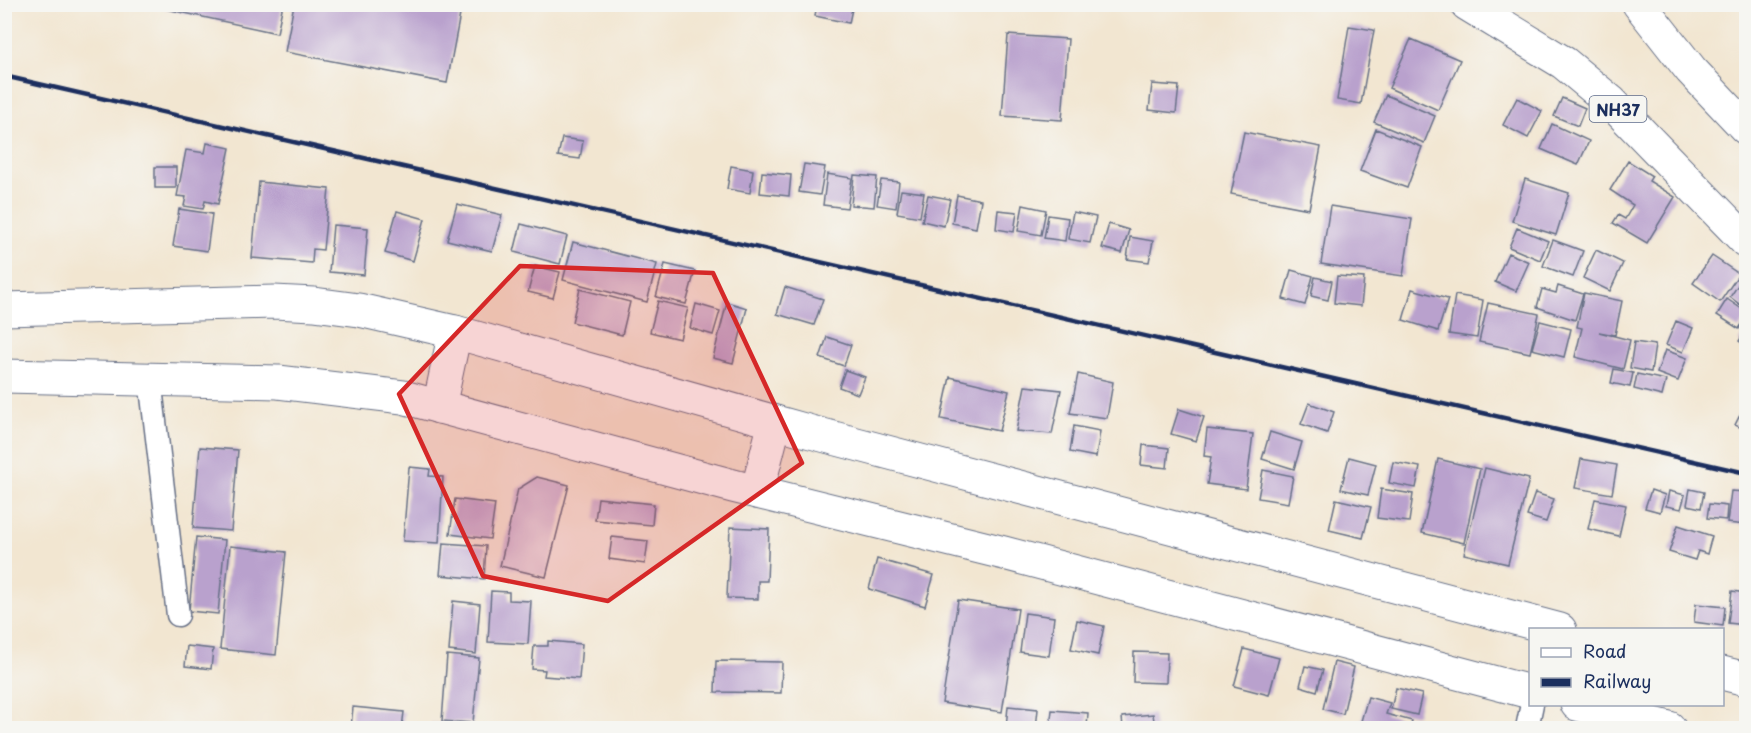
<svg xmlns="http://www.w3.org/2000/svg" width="1751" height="733" viewBox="0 0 1751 733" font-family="'Playpen Sans',sans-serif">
  <rect width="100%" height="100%" fill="#f6f6f2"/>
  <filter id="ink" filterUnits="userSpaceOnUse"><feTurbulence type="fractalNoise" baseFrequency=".0167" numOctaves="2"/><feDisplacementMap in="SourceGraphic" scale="12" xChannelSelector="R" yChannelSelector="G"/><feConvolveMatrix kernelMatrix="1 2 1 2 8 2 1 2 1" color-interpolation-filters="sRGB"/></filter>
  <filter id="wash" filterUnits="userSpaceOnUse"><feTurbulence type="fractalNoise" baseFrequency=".008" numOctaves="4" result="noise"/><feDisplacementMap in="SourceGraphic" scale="24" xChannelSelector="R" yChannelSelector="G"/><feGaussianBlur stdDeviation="1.35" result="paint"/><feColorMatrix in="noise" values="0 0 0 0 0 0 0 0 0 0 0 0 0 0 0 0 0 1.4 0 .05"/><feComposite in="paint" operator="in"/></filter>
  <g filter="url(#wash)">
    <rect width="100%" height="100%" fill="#f2e6d1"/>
    <g id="blocks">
      <path fill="#b9a1cd" d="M143,4h140l-6,29z
        M294,4h168l-15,79 -162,-31z
        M817,4h36l-4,19 -34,-7z
        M1349,26l25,4 -13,74 -24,-4z
        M1008,35l60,4 -6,81 -60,-4z
        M1411,39l49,21 -22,50 -49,-22z
        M1152,84l27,2 -3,27 -27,-3z
        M1386,95l49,21 -11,27 -50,-21z
        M1517,98l25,13 -14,27 -25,-13z
        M1562,98l23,10 -7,18 -24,-10z
        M1552,124l37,17 -11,24 -37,-16z
        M1376,129l46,18 -15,41 -47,-17z
        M1244,132l77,15 -12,62 -78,-15z
        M562,138l21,3 -3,18 -22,-3z
        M207,143l23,5 -12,56 -13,-3 -2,8 -19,-3 2,-9 -9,-1 9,-46 19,3z
        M1628,161l24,15 -3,5 26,16 -28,46 -34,-20 5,-8 7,4 8,-14 -23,-15z
        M804,164l21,3 -5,28 -21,-3z
        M731,166l22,4 -3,23 -23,-4z
        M155,167h21v21h-21z
        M762,172l29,3 -2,21 -29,-3z
        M827,174l25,4 -5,30 -24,-3z
        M854,175l23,2 -3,30 -23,-2z
        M1525,179l44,14 -13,42 -44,-14z
        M881,180l18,2 -3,26 -19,-3z
        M259,182l70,7 -6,61 -10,-1 -1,14 -60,-5z
        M901,190l23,3 -4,24 -23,-4z
        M928,195l22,4 -6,27 -22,-5z
        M957,195l24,5 -5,28 -24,-5z
        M457,204l45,11 -10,36 -45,-11z
        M1023,205l23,5 -5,25 -23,-4z
        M1330,206l82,13 -9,57 -82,-12z
        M179,209l33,5 -5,37 -34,-5z
        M998,210l19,2 -3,20 -18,-3z
        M397,211l28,8 -12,42 -28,-8z
        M1073,212l23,5 -6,26 -22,-4z
        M1048,215l20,3 -3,23 -21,-3z
        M521,224l46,12 -7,28 -46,-12z
        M1109,224l20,6 -7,23 -20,-5z
        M333,225l35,3 -4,47 -35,-3z
        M1517,228l31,13 -8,19 -31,-13z
        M1130,237l23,4 -4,21 -22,-3z
        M1553,240l30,11 -10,26 -30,-11z
        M573,242l84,22 -10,38 -84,-22z
        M1596,250l27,13 -13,28 -27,-13z
        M1508,253l21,9 -13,29 -21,-9z
        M1712,256l27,18 -19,28 -27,-19z
        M665,264l30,7 -9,33 -30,-7z
        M535,266l25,6 -7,26 -25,-6z
        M1291,270l22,6 -8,29 -22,-6z
        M1746,273v36l-16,-12z
        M1337,276l27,2 -3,28 -27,-3z
        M1315,277l17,4 -4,19 -17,-4z
        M1558,286l25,8 -8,26 -38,-13 5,-18 14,4z
        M785,287l38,12 -9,26 -37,-11z
        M580,289l50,13 -8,33 -50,-13z
        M1412,289l36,10 -10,32 -35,-11z
        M1584,293l38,8 -7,34 -16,-3 31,8 -7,29 -48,-12 7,-29 -5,-1z
        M1455,295l28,5 -6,38 -28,-4z
        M1727,299l19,13v5l-7,12 -22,-14z
        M658,301l30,7 -8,31 -30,-7z
        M727,302l20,6 -14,55 -20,-5z
        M1488,303l51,11 -9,39 -51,-11z
        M696,304l24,7 -7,24 -23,-7z
        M1540,321l31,8 -7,28 -32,-8z
        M1676,321l17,7 -10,24 -17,-7z
        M1746,330v16l-7,-5z
        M827,337l24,8 -7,21 -24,-8z
        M1634,342l21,3 -4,27 -21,-4z
        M1665,350l22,8 -9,23 -21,-8z
        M1614,369l19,4 -3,14 -19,-4z
        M845,370l20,7 -7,17 -19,-7z
        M1078,374l35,8 -6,36 -37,-5z
        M1637,374l29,6 -4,16 -28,-7z
        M950,377l59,14 -10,40 -58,-12z
        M1025,386l36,4 -9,44 -36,-3z
        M1309,403l25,9 -7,21 -26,-9z
        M1179,409l25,8 -8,24 -25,-7z
        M1741,413l5,2v15l-11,-5z
        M1074,426l26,5 -4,26 -26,-5z
        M1207,429l46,5 -7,55 -39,-5 4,-27 -7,-1z
        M1270,432l32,10 -8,27 -32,-10z
        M1143,445l26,3 -2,20 -26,-3z
        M200,447l38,3 -7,81 -38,-3z
        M1349,457l27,7 -8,31 -27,-6z
        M1438,459l42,10 -16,74 -42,-10z
        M1581,459l36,6 -5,29 -37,-6z
        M1393,462l27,5 -4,21 -27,-5z
        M409,467l21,2 -1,7 14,1 -4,66 -36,-2z
        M1485,468l44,11 -21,85 -44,-10z
        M1263,470l30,6 -5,27 -30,-5z
        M537,477l32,8 -23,92 -46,-11 18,-77z
        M1381,489l32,5 -4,28 -32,-4z
        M1690,489l14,3 -3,16 -14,-3z
        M1651,490l14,5 -5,17 -15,-4z
        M1669,491l16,4 -4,14 -15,-3z
        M1731,491l15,1v33l-19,-2z
        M1535,493l19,6 -8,23 -19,-6z
        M598,498l56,6 -2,21 -57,-5z
        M455,499l40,5 -5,35 -40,-5z
        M1336,499l35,8 -8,31 -34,-8z
        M1595,499l31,6 -7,31 -31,-7z
        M1709,504l18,2 -1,14 -19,-2z
        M1678,525l34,11 -5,18 -9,-3 -3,9 -26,-8z
        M730,527l39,2 -2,52h-9v18l-31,-1z
        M196,537l29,3 -7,74 -29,-3z
        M612,537l36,4 -3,23 -36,-5z
        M443,543l43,3 -2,33 -44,-4z
        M230,546l56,6 -10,103 -56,-6z
        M877,559l57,16 -9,31 -56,-17z
        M491,591l18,1v8l22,1 -3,43 -40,-2z
        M1732,591l14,2v32l-18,-2z
        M958,600l60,9 -16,103 -60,-9z
        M453,601l27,3 -4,50 -27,-3z
        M1696,604l29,3 -2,19 -29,-4z
        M1025,613l29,4 -5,39 -29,-4z
        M1077,620l27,6 -6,29 -27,-6z
        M548,641l34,3 -3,35 -35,-3 1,-6 -13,-1 2,-23h14z
        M187,646l26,3 -2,20 -26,-3z
        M1244,649l35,9 -10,37 -35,-9z
        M1134,652l33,1 -1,30 -33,-1z
        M447,655l32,3 -6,65 -31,-2z
        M716,661l66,1 -1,31 -66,-1z
        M1334,662l20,5 -11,47 -20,-5z
        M1305,666l18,4 -6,21 -17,-5z
        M1396,688l26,6 -5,21 -26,-6z
        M1368,697l22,6 -4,11 26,7 -2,7h-51z
        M1008,706l30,3 -2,19h-30z
        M353,707l51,5 -2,16h-51z
        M1052,710l36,3 -1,15h-37z
        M1153,714l2,14h-32l-1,-11z
        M431,723l31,2v3h-31z"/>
    </g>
  </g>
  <g filter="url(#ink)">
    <use href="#blocks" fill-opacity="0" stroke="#666f86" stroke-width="1.5"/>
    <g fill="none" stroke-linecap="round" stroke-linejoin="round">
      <defs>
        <path id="street" d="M150,379l28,236
          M1527,728l5,-24"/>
        <path id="primary" d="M4,309l270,-7 40,2 45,6 96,22 356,100 749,198
          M4,376l274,6 125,15 330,89 271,67 526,139
          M1722,673l24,6
          M1577,704l92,24"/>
        <path id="highway" d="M1467,4l97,59 47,39 135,139
          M1639,4l52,66 55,58
          M439,407l16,-75
          M757,492l18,-70"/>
      </defs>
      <use href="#street" stroke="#666f86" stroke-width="25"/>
      <use href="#primary" stroke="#666f86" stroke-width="35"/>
      <use href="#highway" stroke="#666f86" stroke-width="35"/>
      <use href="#street" stroke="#fff" stroke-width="22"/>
      <use href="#primary" stroke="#fff" stroke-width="33"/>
      <use href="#highway" stroke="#fff" stroke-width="33"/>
      <path stroke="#1b2f5e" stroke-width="4.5" d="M4,76l1742,397"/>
    </g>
  </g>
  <path fill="#d62828" fill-opacity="0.2" stroke="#d62828" stroke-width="4.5" stroke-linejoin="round" d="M520,266l193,7 89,190 -194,138 -125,-25 -84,-182z"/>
  <g text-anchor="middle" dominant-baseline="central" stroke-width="6" stroke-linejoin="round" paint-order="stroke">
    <rect fill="#f6f6f2" stroke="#5d6b8a" stroke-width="1.5" x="1589.5" y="96" width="57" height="26" rx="4.5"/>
    <g font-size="16" font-weight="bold" fill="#1b2f5e">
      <text x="1618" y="109">NH37</text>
    </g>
  </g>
  <rect width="1751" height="733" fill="none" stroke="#f6f6f2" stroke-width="24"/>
  <rect x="1529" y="628" width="195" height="78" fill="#f6f6f2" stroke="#9ea6b7" stroke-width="1.5"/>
  <rect x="1541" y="648" width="30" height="9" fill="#ffffff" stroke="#9ea6b7" stroke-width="1.5"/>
  <text x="1583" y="658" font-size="18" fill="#1b2f5e">Road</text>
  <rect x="1541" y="678" width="30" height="9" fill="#1b2f5e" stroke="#9ea6b7" stroke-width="1.5"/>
  <text x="1583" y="688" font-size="18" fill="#1b2f5e">Railway</text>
</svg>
